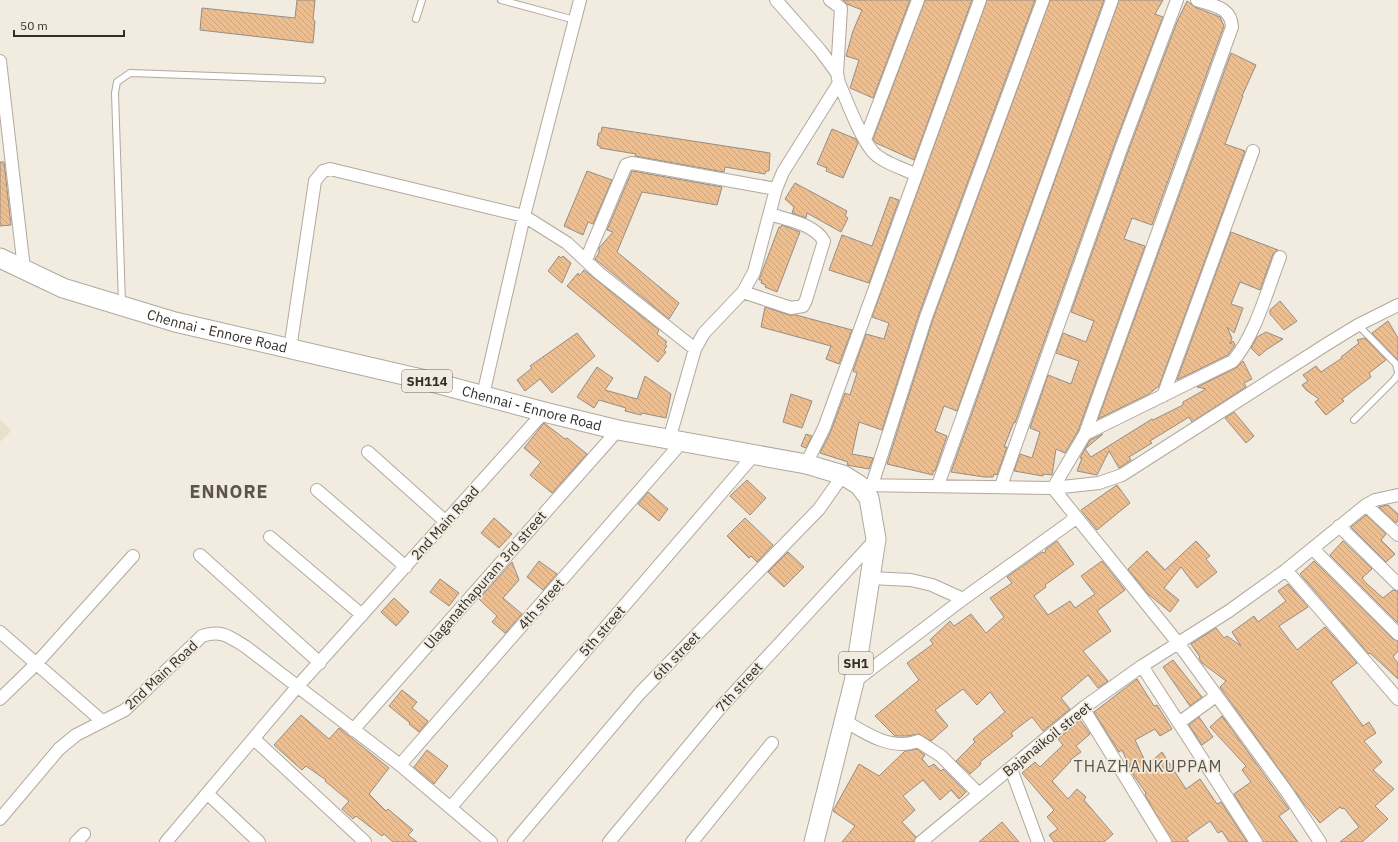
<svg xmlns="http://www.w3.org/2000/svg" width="1398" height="842" viewBox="0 0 1398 842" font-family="'IBM Plex Sans',sans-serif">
  <defs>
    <pattern id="building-back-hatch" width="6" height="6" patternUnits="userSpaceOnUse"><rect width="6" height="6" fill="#efbe8e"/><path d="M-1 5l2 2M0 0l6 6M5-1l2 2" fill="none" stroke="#cda47b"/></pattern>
  </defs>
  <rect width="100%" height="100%" fill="#f2ebdf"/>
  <path fill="#eadfcc" d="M0,419l11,12 -11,11z"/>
  <path fill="url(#building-back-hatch)" stroke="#978d84" d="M297,0h18l-2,20 2,1 -2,22 -113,-13 2,-22 93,10z
    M843,0h67l-37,98 -23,-10 9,-28 -13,-4 7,-25 9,-21 -15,-6z
    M925,0h47l-58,160 -38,-17 -3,-4z
    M987,0h48l-116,314 -37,116 -23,-8 -7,32 21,4 -4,11 -22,-4 1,-3 -28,-9 11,-22 14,-38 5,2 7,-22 -4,-2 13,-37 18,5 5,-16 -17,-6z
    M1050,0h54l-147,411 -13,-5 -9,25 12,5 -12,35h-2v4l-46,-11 46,-145z
    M1119,0h44l-8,14 8,3 -48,126 -100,280 -1,-1 -10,25h3l-10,28 -3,-1 -1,3h-9l-33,-5z
    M1187,1l8,6 25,10 4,9 -72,199 -20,-7 -8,21 21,7 -67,185 -13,22 -9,-4 -4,26 -9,-1v2l-29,-5 6,-17 12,4 8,-26 -10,-4 18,-53 23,9 8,-23 -23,-8 7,-20 23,9 8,-21 -23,-9 58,-163 48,-127z
    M1231,53l25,12 -14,31h1l-18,48 20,7 -86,235 -10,8 -51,25z
    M602,127l168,26 -1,18h-3l-1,3 -40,-7 -1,5 -89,-16 1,-2 -36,-6v-2l-3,-1 2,-12h2z
    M832,129l24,10 2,4 -15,35 -17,-7 1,-3 -10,-4z
    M0,162h4l7,63 -11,1z
    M587,171l25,9 -19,44 -5,-2 -5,13 -19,-9z
    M632,171l90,16 -5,18 -75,-13 -25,60 62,51 -10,16 -74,-60 4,-6v-5l14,-16 -6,-2z
    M795,183l52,28 -2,5 3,2 -7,14 -34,-19 -1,5 -14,-5 2,-6 -9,-8z
    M890,197l9,3 -30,83 -40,-13 13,-35 30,11z
    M782,225l18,7 -23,60 -12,-5 1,-2 -5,-2 1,-3h-3l20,-53h2z
    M1231,232l47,18 -5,4 -13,36 -20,-8 -9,22 12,4 -9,25 -7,-6 5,11 -2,6 3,-3 2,4 -7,10 -51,25z
    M559,256l2,2 2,-2 8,7 -9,20 -14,-12z
    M584,270l75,60 -2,4 10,8 -2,2 2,2 -3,4 2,2 -8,10 -91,-76 11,-13 1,3z
    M1280,301l17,20 -13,9 -14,-16v-4z
    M765,307l24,8h7l56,15 -13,34 -13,-5 5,-13 -70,-19z
    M1388,321l10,17v22l-26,-27z
    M1266,332l17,7 -17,11 -7,6 -8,-8 6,-11z
    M577,333l18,23 -43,37 -12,-14 -15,12 -8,-11 15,-12 -2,-2z
    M1365,338l21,22 -17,13 2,4 -29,22 2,2 -18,14 -2,-2 -9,-11 4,-3 -13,-9 -4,-5 6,-4 -5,-6 13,-9 5,6 21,-14 -1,-1 18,-14 -2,-3z
    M1243,361l9,18 -8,4 2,4 -54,35 -3,-5 -39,24 2,2 -23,14 2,3 -12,8 -10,-17 -12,24 -20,-4 5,-13h-2l5,-9 6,8 61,-38 1,1 30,-15v-3l23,-13 -9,-2 39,-19z
    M597,367l16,11 -8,12 32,9 8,-23 26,18 -5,24 -24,-5 -1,2 -16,-4 1,-3 -27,-8 -5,8 -17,-11z
    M791,394l21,7 -10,27 -19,-6z
    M1234,412l20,24 -8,7 -21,-25z
    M544,423l21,16 2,-1 20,16 -35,39 -22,-18 11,-13 -17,-14z
    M806,434l6,2 -6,12 -5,-2z
    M1103,434l-18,15 5,-9z
    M747,480l19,18 -16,17 -20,-19z
    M1117,485l13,18 -33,27 -16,-20z
    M648,492l20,17 -9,12 -21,-17z
    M1388,505l10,9v7l-2,2 -17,-16z
    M1366,515l20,19 -5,6 14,14 -9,8 -35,-35z
    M494,518l18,16 -13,14 -18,-15z
    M745,518l28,27 -16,17 -6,-6 -2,2 -22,-22z
    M1057,541l17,23 -29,21 1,2 -12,9 14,19 22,-14 5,7 20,-14 -14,-18 21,-15 23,29 -28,21 14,20 -28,20 25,30 -10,7 -10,-13 -27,23 9,11 -27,22 -11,-14 -21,16 2,3 -33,26 1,2 -11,10 -14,-13 19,-19 -2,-3 32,-27 -15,-20 -13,13 -14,-16 -28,21 13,16 -17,15 -12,-7 -12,2h-12l-20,-20 44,-36 -12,-17 26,-19 -3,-4 20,-19 4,5 17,-12 15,19 18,-16 -14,-19 22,-15 -5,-6 35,-25 3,1 1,-4z
    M1196,541l14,15 -4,3 11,13 -20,16 -16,-21 -17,21 15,12 -9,12 -22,-18 -20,-25 19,-18 18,19z
    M1343,541l29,28 -10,9 4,5 17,15 10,-8 5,1v32l-68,-68z
    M788,552l16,15 -20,20 -16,-15z
    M539,561l18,13 -14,16 -16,-13z
    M1314,561l79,78 5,2v10l-5,6 5,6v16l-28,-26 -1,1 -69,-80z
    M512,562l7,18 -16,18 19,16 -17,19 -13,-11 5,-6 -18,-17z
    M440,579l19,14 -10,13 -19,-14z
    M1288,584l20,23 -29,19 18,24 28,-23 32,36 -26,19 32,44 6,-4 7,11 -12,8 18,21 -9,8 21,19 -19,17 13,13 -26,23h-22l19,-15 -15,-19 -2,1 -2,-2 -20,16 -16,-19 -84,-117 6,-6 -24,-18 -3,-5 1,-1 -9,-13 25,-16 8,10 3,-2 14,10 -9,-14 22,-16 4,6 28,-21 -8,-10z
    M394,598l15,14 -13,14 -15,-14z
    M1173,660l29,37 -12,9 -27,-39z
    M1137,679l17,27 3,-1 15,24 -12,7 -5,-7 -20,11 12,25 15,-13 24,37 14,-10 17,25 4,-2 26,40h-18l-7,-11 -4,2 -8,-12 -24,17 3,4h-17l-27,-47 1,-2 -12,-17 -12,-26 -3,2 -25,-40z
    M402,690l15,12 -5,6 16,13 -9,11 -10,-8 1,-1 -21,-17z
    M301,715l28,24 10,-11 50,40 -20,26 17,17 2,-2 25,21 -5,5 9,7h-24l-9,-8 -2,2 -26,-20 -3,3 -11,-10 7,-8 -24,-20 1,-1 -20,-14 -4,4 -28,-25z
    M1222,716l67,93 -10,7 19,26h-35l-29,-48 17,-12 -9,-12 4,-4 -36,-39z
    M1199,717l14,20 -11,8 -13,-20z
    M1080,720l10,14 -14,12 5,6 -11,8 1,1 -19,20 16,18 9,-10 9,8 -2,3 29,34 -9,8h-50l-5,-7 9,-6 -11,-12 7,-7 -32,-37 13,-11 5,5 23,-22 -5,-6z
    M917,749l8,6 -3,4 7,8 5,-3 7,7 2,-2 23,23 -7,7 -8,-9 -11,10 -17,-20 -20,16 12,14 -13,12 14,15 -2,5h-72l13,-16 -22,-15 26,-47 20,12 26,-25z
    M427,750l21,16 -14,18 -20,-17z
    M1002,822l17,20h-40z"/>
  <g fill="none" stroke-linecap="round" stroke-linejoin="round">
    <defs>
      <path id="lane" d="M501,0l74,20
        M416,19l6,-19
        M122,303l-7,-210 2,-11 13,-9 192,7
        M1358,325l38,39 2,8
        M1354,420l40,-40 4,-6"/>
      <path id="street" d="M776,0l44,50 17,23 2,10c8,18 21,54 34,69 10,11 30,16 43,23
        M830,0l11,8 -4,65
        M1197,0c17,6 34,7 35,27l-147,407 -32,54 125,155 109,149 33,50
        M0,61l24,208
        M865,140l53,-140
        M586,260l40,-95 6,-2 144,26
        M743,292l48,16 12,-2 3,-6 18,-59c-10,-17 -36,-21 -54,-27
        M290,349l25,-168 8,-10 7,-2 194,47 43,27 32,30 96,76
        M483,395l41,-179 56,-216
        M1163,396l90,-245
        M1085,434l148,-73c22,-25 35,-73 47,-104
        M669,440l26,-91 9,-16 39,-41 11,-20 22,-83 7,-17 56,-89
        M368,452l78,70
        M806,464l18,-36 156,-428
        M859,485l194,3 46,-5 23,-8 205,-131 31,-19 40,-20
        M872,485l54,-168 117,-317
        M938,485l174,-485
        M1001,486l121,-340 55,-146
        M317,490l89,77
        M1366,505l32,30
        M1339,526l59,58
        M270,537l92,78
        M1313,549l85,85
        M200,555l120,108
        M1286,570l112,129
        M870,578l41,2 21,5 31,14
        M0,632l102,89
        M1142,666l114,176
        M854,682l109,-83 113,-81
        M0,699l36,-35 97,-108
        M1083,708l82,134
        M845,721c21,13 48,30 73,20l23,15 38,38
        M1180,722l36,-26
        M353,730l265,-300
        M254,739l111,103
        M400,765l282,-323
        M1011,769l27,73
        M208,794l51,48
        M451,807l302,-351
        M0,819l59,-70 17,-14 49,-25 77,-74c19,-7 28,1 44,11l154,118 91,77
        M76,842l8,-8
        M166,842l131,-155 247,-275
        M514,842l126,-149 179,-184 24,-34
        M609,842l112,-135 154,-167
        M692,842l80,-99
        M921,842l162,-134 59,-42 87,-55 57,-41 80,-65 9,-5 23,-5"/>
      <g id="primary">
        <path id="s1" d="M0,258l63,30 112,34 242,56 127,34 74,18 188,34 37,11 16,10 10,13 7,41 -22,143 -40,160"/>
      </g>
    </defs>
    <use href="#lane" stroke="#b0a99e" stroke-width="8"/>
    <use href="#street" stroke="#b0a99e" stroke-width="14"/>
    <use href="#primary" stroke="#b0a99e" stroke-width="21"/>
    <use href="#lane" stroke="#fff" stroke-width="6"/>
    <use href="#street" stroke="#fff" stroke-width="12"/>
    <use href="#primary" stroke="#fff" stroke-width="19"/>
  </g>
  <g text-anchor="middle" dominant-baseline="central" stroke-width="3.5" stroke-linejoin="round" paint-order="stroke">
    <g fill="#f2ebdf" stroke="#6c6761" stroke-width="1">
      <rect x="402" y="370" width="50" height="22" rx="3"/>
      <rect x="839" y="652" width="34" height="22" rx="3"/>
    </g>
    <g font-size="13" font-weight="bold" fill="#322f2b">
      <text x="427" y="381">SH114</text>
      <text x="856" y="663">SH1</text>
    </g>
    <g font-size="14" fill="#322f2b" stroke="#f2ebdf">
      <text stroke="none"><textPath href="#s1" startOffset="230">Chennai - Ennore Road</textPath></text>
      <text stroke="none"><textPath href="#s1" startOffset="554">Chennai - Ennore Road</textPath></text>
      <text transform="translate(445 523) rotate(-48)">2nd Main Road</text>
      <text transform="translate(485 580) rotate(-49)">Ulaganathapuram 3rd street</text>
      <text transform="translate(541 604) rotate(-49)">4th street</text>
      <text transform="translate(602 631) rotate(-49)">5th street</text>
      <text transform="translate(676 656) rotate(-46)">6th street</text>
      <text transform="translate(161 675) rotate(-43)">2nd Main Road</text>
      <text transform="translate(739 687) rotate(-48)">7th street</text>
      <text transform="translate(1047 739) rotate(-39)">Bajanaikoil street</text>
    </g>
    <g font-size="16" letter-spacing="1" fill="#5b554b" stroke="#f2ebdf">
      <text x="1148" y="766">THAZHANKUPPAM</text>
    </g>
    <g font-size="18" font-weight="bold" letter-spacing="1" fill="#5b554b" stroke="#f2ebdf">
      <text x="229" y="491">ENNORE</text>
    </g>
  </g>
  <path d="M14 30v6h110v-6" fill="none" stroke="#322f2b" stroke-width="2"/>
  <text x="20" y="30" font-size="12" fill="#322f2b" stroke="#f2ebdf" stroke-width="3" paint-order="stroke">50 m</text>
</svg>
